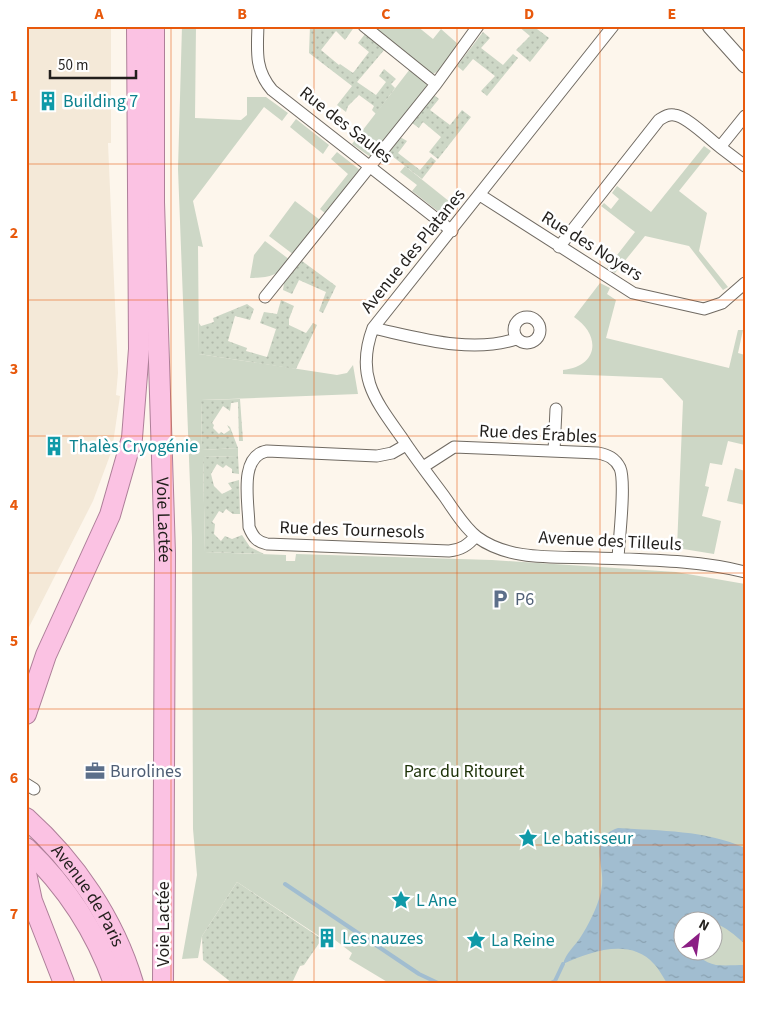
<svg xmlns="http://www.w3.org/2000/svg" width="771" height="1009" viewBox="0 0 771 1009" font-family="'Source Sans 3',sans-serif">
  <defs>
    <pattern id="garden-dots" width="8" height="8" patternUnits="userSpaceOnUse" patternTransform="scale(1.25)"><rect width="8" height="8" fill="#cdd7c6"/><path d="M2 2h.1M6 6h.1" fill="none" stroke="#b0b8aa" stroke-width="1.8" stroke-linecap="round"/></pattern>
    <pattern id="water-ripples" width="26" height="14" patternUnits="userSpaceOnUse" patternTransform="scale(1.25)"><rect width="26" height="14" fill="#a1bdd0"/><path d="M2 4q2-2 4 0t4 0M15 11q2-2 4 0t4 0" fill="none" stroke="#8aa2b2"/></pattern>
  </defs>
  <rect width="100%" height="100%" fill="#fdf6ec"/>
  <path fill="#f4e9d8" d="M26,26h85v117h-3l10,230 -2,22 4,1 -8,54 -19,51 -67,132z"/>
  <path fill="#cdd7c6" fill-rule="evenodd" d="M182,26h14l-1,92 46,2 6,-5v-18h19l22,16 -6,8 -18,-14 -71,94 10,46 -5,-1 1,108 138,21 10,-2 6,-8 5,29 -157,6 1,50 36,-2v8l-35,1 2,95 81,3v6h9l1,-7 196,6 184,12 69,12v399h-356l-40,-24 3,-6 -26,-20 -4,5 -85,-56 -35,54 -4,22 -16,1 15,-84 -4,-46 -1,-292 -14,-368zM684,922h30v30h-30z
    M372,26h45l16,13 8,-10 17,15 -18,26 -7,4z
    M410,69l16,14 1,3 -55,70h-3l-17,-12z
    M296,119l33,26 -6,9 -33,-27z
    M704,146l7,5 -32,40 28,22 -8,38 29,36 -5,3 -34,-44 -44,-10 -30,37 -8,-5 28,-36 -34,-26 3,-3 7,6 8,-10 -7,-6 5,-7 34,26z
    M337,152l23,18 -34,44 -6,-5 28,-35 -17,-15z
    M405,166l50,40 -7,9 -4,1 -32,-25 5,-6 -17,-13z
    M295,201l25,19 -26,35 -25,-19z
    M265,241l25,19c-14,17 -19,17 -40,18l4,-23z
    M600,283l10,5 -3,6 9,6 -10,38 123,30 9,-38h5l-5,23 7,2v90l-17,-4 -6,24 -12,-2 -5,23 4,1 -7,29 19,5 -7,33 -37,-6 6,-147 -21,-23 -99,-4v-4c36,-4 38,-35 11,-53z
    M735,468l10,3v34l-18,-4z"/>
  <path fill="url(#garden-dots)" d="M310,26h45l-10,14 -9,-9 -15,19 18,15 1,-1 13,9 16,-21 -11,-9 7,-9 20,15 -28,33 19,13 10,-13 -7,-6 5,-7 12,10 -5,5 4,4 -19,26 -4,-4 2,-4 -15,-11 -11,11 -2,6 -9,-7 15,-19 -43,-33z
    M518,26h15l16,12 -19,24 -14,-12 14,-14z
    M483,32l7,6 -9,10 22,17 10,-11 5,4 -31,38 -6,-5 14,-15 -22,-17 -10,12 -6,-5z
    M434,95l5,4 -9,11 20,15 12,-15 9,7 -33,42 -9,-7 12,-15 -18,-15 -4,6 -7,-5z
    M400,137l7,4 -9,12 22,17 11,-13 5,4 -14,18 -34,-26z
    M302,261l34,25 -13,27 -4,-2 7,-19 -27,-12 -7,14 -9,-4 1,-7z
    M281,300l13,6 -5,13v6l17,8 7,-10 4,2 -21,44 -97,-15v-31l2,3 13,-4 -1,-4 34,-14 7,5 -4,11 -15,-4 -7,25 19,7 -1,3 21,6 9,-28 -16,-6 4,-11 13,2z
    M240,399l3,42h-4l-1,-39 -7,1 -1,8 -7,-5 -11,17 2,2 -1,3 6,6 2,-2 3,2 6,-4 -3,-5 3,2 8,21 -36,2 -1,-50z
    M238,456l1,18 -7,-1v-4l-6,-4 -3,3 -6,-4 -6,10 3,12 8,8 10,-5 -4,-6 11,-3 1,34h-7l-7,-5 -3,4 -4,-2 -7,11 3,2 -1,10 7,7 4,-5 7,3 10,-4 8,12 14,7 -59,-2 -2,-95z
    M237,882l85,57 -18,26 -4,1 -8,17h-60l-29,-23 -1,-24z"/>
  <path fill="url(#water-ripples)" d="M618,828c43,3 87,2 127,20v96c-26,-23 -28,-22 -61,-22l-5,8 4,10 1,12c12,0 20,11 32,13 9,1 20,0 29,0v18h-78c-4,-6 -8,-14 -13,-19 -24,-27 -64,-12 -91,0 3,-11 11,-17 17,-26 9,-14 17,-30 21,-46 7,-25 -16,-53 17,-64z"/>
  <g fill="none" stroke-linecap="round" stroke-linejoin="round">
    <path stroke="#a1bdd0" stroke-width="4" d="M285,884l134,90 19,9
      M551,983l4,-2 8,-17"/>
    <defs>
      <path id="minor" d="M258,26c-1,26 -3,44 14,64l180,141
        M613,26l-240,302c-18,48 2,72 29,110 13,20 28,39 42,58 10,14 20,31 33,41 34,25 82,19 121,21 49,2 99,2 147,14
        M436,84l42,-58
        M745,116l-25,31 25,19
        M480,195l153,98 71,16 18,-6 23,-20
        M559,247l100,-127c5,-3 9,-6 15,-5 13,1 35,24 46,32
        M265,297l171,-213 -72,-58
        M514 330a13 13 0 1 1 26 0a13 13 0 1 1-26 0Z
        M373,328c46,10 98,26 143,11
        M406,445l-14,8 -15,3 -110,-5c-29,5 -18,53 -18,76 4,10 8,15 18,17l182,7c12,-1 19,-6 27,-15
        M554,451l2,-42
        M423,467l31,-20 144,6c10,2 17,5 22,15 6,14 -1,72 -2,90
        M26,784l8,5"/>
      <path id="tertiary" d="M710,26l35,39"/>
      <g id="trunk">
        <path id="s1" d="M154,26v176l11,352 -2,429"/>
        <path d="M26,714l20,-59 64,-140 22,-77 7,-89 -2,-323"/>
        <path id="s2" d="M26,818c49,44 88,101 107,165"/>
        <path d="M26,848c39,37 70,84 88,135"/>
        <path d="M26,873l6,28 32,82"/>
      </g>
    </defs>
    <use href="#minor" stroke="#706a62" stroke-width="13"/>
    <use href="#tertiary" stroke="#706a62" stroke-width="17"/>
    <use href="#trunk" stroke="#ae7f99" stroke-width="22"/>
    <use href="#minor" stroke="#fff" stroke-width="11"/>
    <use href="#tertiary" stroke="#fff" stroke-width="15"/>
    <use href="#trunk" stroke="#fbc2e3" stroke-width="20"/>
  </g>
  <path fill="none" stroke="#e8590c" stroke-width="1" stroke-opacity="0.55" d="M171,26v957M314,26v957M457,26v957M600,26v957M26,164h719M26,300h719M26,436h719M26,573h719M26,709h719M26,845h719"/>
  <defs>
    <symbol id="building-bare" viewBox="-9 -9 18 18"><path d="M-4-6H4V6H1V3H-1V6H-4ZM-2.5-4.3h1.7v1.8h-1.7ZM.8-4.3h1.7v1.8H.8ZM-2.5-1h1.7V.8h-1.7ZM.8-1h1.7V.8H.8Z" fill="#0f9aa8" stroke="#fff" stroke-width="2.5" paint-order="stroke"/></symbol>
    <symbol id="parking-bare" viewBox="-9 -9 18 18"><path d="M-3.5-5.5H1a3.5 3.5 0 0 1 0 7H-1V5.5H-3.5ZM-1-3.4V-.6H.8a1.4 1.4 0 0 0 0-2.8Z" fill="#5c6f8a" stroke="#fff" stroke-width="2.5" paint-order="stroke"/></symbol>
    <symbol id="office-bare" viewBox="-9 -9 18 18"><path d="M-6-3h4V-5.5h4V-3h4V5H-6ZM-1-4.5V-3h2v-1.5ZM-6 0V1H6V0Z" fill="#5c6f8a" stroke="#fff" stroke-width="2.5" paint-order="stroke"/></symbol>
    <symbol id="sight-bare" viewBox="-9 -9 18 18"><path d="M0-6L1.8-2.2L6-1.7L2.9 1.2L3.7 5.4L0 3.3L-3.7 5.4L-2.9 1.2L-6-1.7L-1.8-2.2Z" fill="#0f9aa8" stroke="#fff" stroke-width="2.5" paint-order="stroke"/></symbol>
  </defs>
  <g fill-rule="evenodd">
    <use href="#building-bare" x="34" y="87" width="28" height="28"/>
    <use href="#building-bare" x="40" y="432" width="28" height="28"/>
    <use href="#parking-bare" x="486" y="585" width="28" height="28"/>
    <use href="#office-bare" x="81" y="757" width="28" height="28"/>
    <use href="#sight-bare" x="514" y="824" width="28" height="28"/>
    <use href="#sight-bare" x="387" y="886" width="28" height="28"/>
    <use href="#building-bare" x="313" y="924" width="28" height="28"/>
    <use href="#sight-bare" x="462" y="926" width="28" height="28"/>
  </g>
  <g text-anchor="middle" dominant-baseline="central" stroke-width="5" stroke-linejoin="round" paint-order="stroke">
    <g font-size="18" fill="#0d838f" stroke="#fff" text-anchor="start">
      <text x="63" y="101">Building 7</text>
      <text x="69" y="446">Thalès Cryogénie</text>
      <text x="543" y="838">Le batisseur</text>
      <text x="416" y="900">L Ane</text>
      <text x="342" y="938">Les nauzes</text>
      <text x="491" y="940">La Reine</text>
    </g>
    <g font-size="18" fill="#221f1c" stroke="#fff">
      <text transform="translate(346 125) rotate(38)">Rue des Saules</text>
      <text transform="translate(592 246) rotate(32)">Rue des Noyers</text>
      <text transform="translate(413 251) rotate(-51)">Avenue des Platanes</text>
      <text transform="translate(538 434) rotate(3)">Rue des Érables</text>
      <text stroke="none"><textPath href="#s1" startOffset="494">Voie Lactée</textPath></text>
      <text transform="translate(352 530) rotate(2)">Rue des Tournesols</text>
      <text transform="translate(610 541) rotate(3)">Avenue des Tilleuls</text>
      <text stroke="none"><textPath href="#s2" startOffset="100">Avenue de Paris</textPath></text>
      <text transform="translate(163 924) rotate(-90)">Voie Lactée</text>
    </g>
    <g font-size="18" fill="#4e5e75" stroke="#fff" text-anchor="start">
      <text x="515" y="599">P6</text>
      <text x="110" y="771">Burolines</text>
    </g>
    <g font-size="18" fill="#1d3208" stroke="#fff">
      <text x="464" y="771">Parc du Ritouret</text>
    </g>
  </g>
  <rect width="771" height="1009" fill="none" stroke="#ffffff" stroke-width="55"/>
  <g transform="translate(698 936) rotate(29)"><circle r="24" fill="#ffffff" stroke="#a7a5a4"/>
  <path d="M0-4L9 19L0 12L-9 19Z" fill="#8b1f84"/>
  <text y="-8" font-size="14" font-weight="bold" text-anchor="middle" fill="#221f1c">N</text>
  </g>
  <path d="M50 70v8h86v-8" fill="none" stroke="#221f1c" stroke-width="2.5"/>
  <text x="58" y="70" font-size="15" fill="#221f1c" stroke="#ffffff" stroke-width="4" paint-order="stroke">50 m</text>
  <rect x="28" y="28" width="716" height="954" fill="none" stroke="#e8590c" stroke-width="2"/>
  <g font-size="16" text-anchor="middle" font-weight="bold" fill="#e8590c">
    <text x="99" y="19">A</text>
    <text x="242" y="19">B</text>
    <text x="386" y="19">C</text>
    <text x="529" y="19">D</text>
    <text x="672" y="19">E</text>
    <text x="14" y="101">1</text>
    <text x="14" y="238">2</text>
    <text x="14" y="374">3</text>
    <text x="14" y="510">4</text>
    <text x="14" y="646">5</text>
    <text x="14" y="783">6</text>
    <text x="14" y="919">7</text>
  </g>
</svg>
